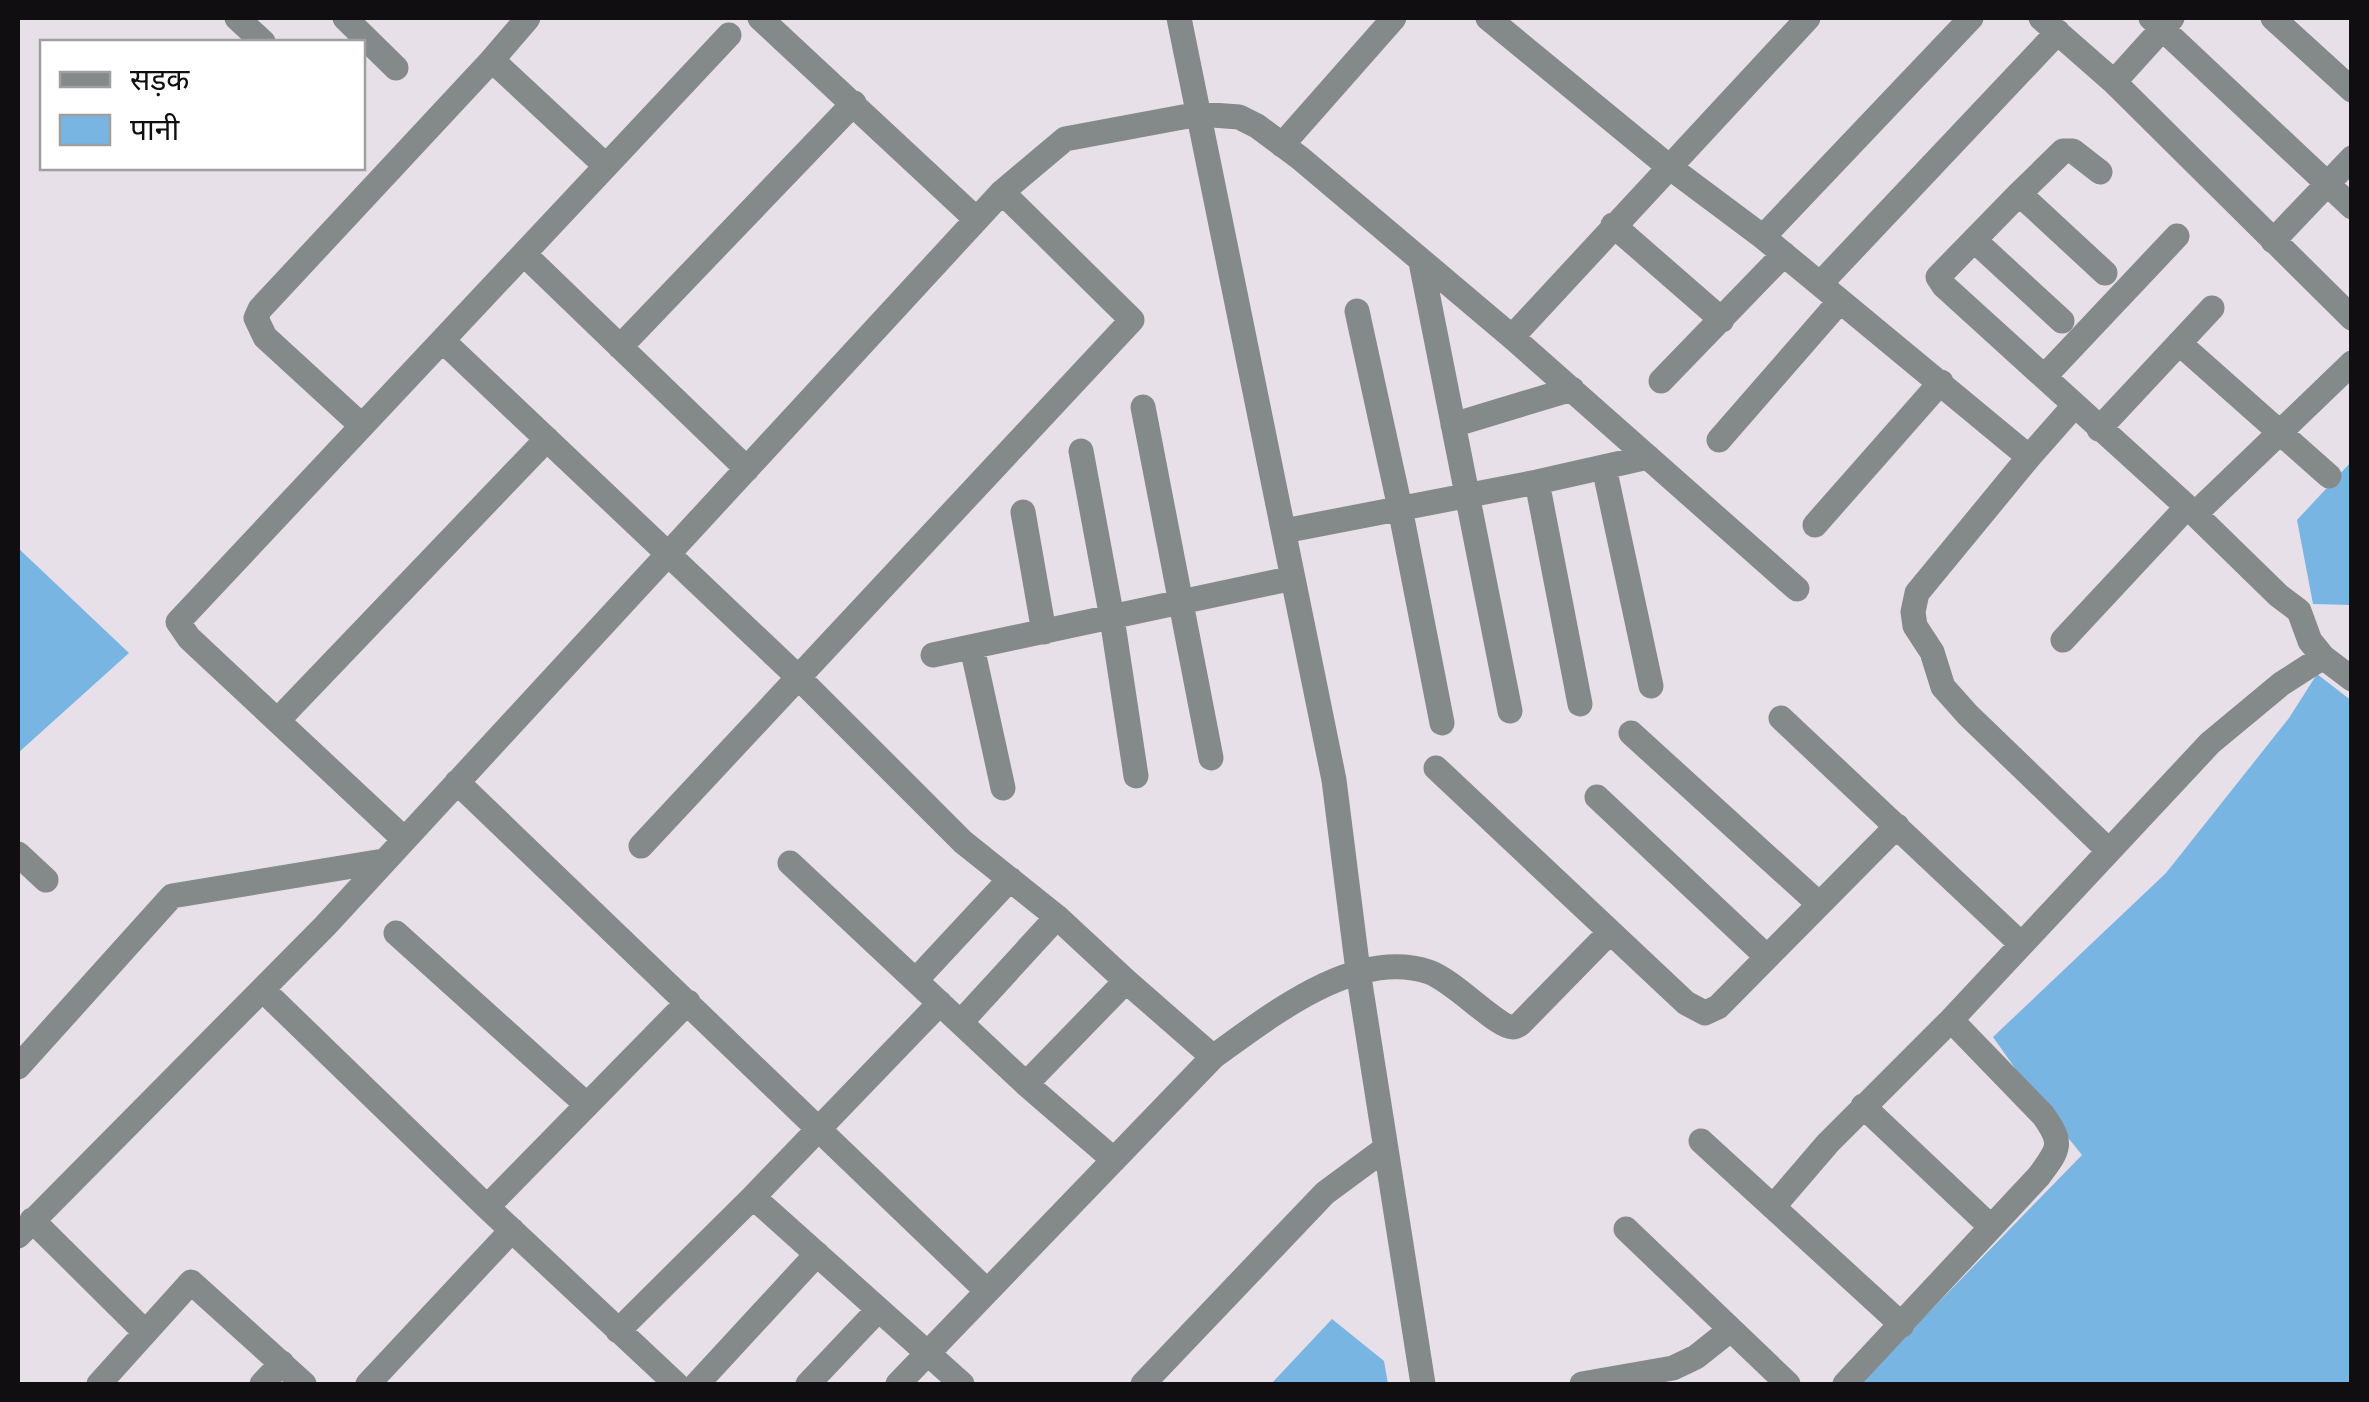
<svg xmlns="http://www.w3.org/2000/svg" width="2369" height="1402" viewBox="0 0 2369 1402" font-family="Roboto,'Noto Sans Devanagari',sans-serif">
  <rect width="100%" height="100%" fill="#e8e0e9"/>
  <path fill="#78b5e2" d="M2351,462v143l-38,-1 -16,-84z
    M18,548l111,105 -111,100z
    M2317,674l35,27 -1,683h-492l223,-229 -43,-53 -46,-65 173,-164 123,-155z
    M1332,1319l52,42 4,23h-117z"/>
  <g fill="none" stroke-linecap="round" stroke-linejoin="round">
    <path stroke="#848a89" stroke-width="25" d="M237,18l26,24
      M345,18l51,50
      M760,18l216,201
      M1179,18l155,762 24,191 65,413
      M1488,18l180,148 95,71 266,220
      M2041,18l73,64 238,236
      M2151,18l201,189
      M2273,18l79,72
      M492,60l114,106
      M2114,82l58,-64
      M1282,145l112,-127
      M2017,196l46,-45h10l27,21
      M1613,225l109,95
      M1763,237l208,-219
      M1974,240l88,81
      M2273,241l79,-83
      M524,254l223,215
      M1421,262l89,449
      M2105,273l-80,-74 -8,-3 -79,81 6,9 251,228 83,81 21,16 11,30 13,16 29,22
      M1820,284l238,-252
      M1357,311l43,197 42,215
      M1512,337l296,-319
      M443,341l356,337 164,164 94,75 69,64 87,76
      M2179,343l150,133
      M620,347l234,-244
      M2044,377l133,-141
      M1661,381l123,-127
      M2074,406l-45,51 -112,136 -4,19 2,14 17,26 11,35 25,28 140,135
      M1143,407l68,351
      M1453,425l119,-36
      M362,426l-97,-89 -9,-19 4,-9 232,-249 36,-42
      M2099,429l113,-121
      M1719,440l121,-139
      M1081,451l31,167 24,158
      M1604,467l47,219
      M1537,482l43,222
      M1023,512l21,120
      M2195,514l157,-151
      M1815,525l126,-143
      M1284,531l253,-49 111,-25
      M2063,640l124,-133
      M972,647l31,141
      M933,655l360,-77
      M1781,718l240,226
      M278,720l269,-281
      M1631,733l188,171
      M1436,768l250,235 19,10 13,-6 179,-181
      M457,782l530,509
      M1597,797l169,159
      M404,839l-215,-201 -11,-16 551,-587
      M641,846l491,-526 -130,-128
      M18,854l28,26
      M790,863l236,221 88,76
      M396,933l191,172
      M916,980l94,-101
      M263,990l224,217 189,177
      M961,1022l96,-105
      M18,1067l154,-171 211,-35
      M1026,1084l100,-103
      M1863,1106l127,120
      M1701,1141l201,184
      M753,1197l209,187
      M487,1207l201,-205
      M1773,1207l55,-64 123,-123 259,-277 71,-59 42,-27
      M32,1220l113,112
      M1626,1229l162,155
      M18,1236l307,-310 677,-734 63,-53 134,-25 40,3 18,9 43,32 212,179 285,252
      M618,1331l135,-134 187,-194
      M99,1384l92,-102 113,102
      M262,1384l20,-21
      M368,1384l144,-154
      M697,1384l120,-130
      M808,1384l70,-74
      M898,1384l315,-327c56,-40 142,-110 216,-85 24,8 69,56 84,55 3,0 5,-2 7,-3l90,-92
      M1143,1384l182,-191 61,-45
      M1582,1384l91,-16 23,-11 34,-27
      M1845,1384l194,-208c20,-27 25,-32 4,-61l-92,-95"/>
  </g>
  <rect width="2369" height="1402" fill="none" stroke="#100e10" stroke-width="40"/>
  <rect x="40" y="40" width="325" height="130" fill="#ffffff" stroke="#9f9f9f" stroke-width="2.5"/>
  <rect x="60" y="72" width="50" height="15" fill="#848a89" stroke="#9f9f9f" stroke-width="2.5"/>
  <text x="130" y="90" font-size="30" fill="#100e10">सड़क</text>
  <rect x="60" y="115" width="50" height="30" fill="#78b5e2" stroke="#9f9f9f" stroke-width="2.5"/>
  <text x="130" y="140" font-size="30" fill="#100e10">पानी</text>
</svg>
